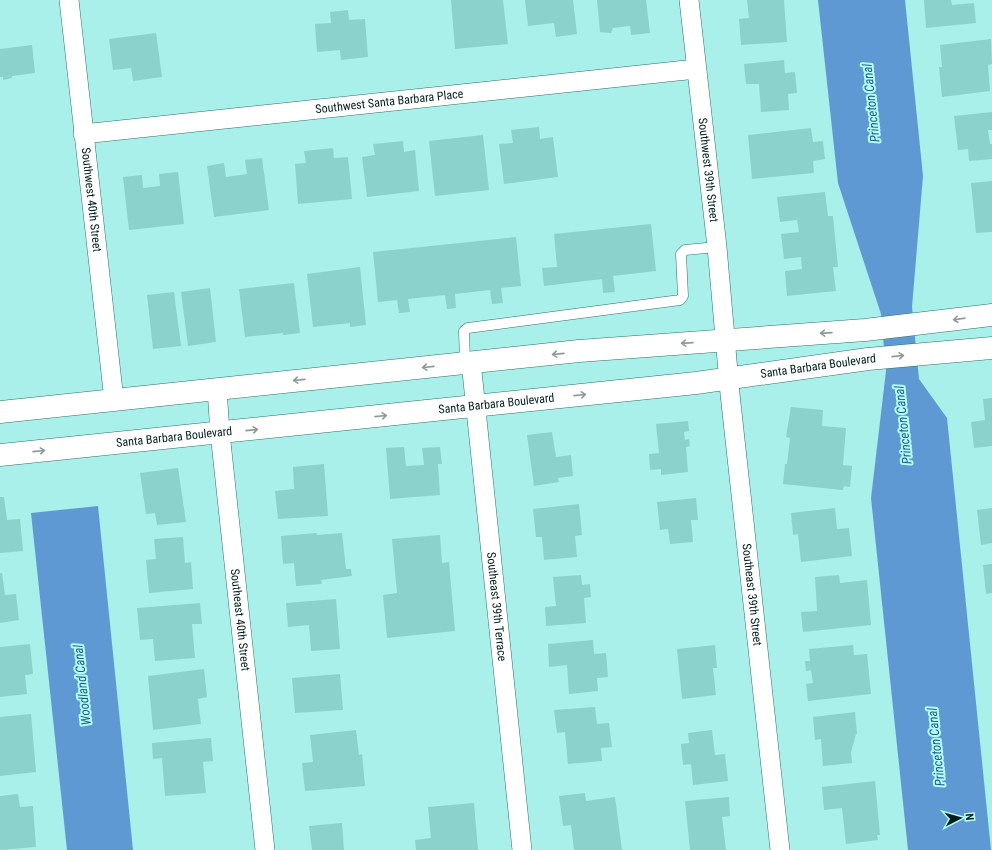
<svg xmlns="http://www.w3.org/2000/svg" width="992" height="850" viewBox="0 0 992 850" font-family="'Roboto Condensed',sans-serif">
  <rect width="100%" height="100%" fill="#a8f0e9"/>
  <path fill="#5f99d3" d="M818,0h87l18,176 -11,131 7,72 28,39 44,432h-83l-37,-352 15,-127 -5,-57 -43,-131z
    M98,506l35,344h-66l-36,-337z"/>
  <path fill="#8bd2cc" d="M451,0h52l5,44 -53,5z
    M525,0h48l4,34 -21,3 -2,-14 -26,3z
    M597,0h49l4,33 -19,2 -1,-9 -17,2 -2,5 -11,-1z
    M747,0h37l3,42 -46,3 -2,-26 10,-1z
    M924,0h27l1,5 22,-2 2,20 -50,5z
    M348,10l1,10 16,-1 3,38 -27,3 -1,-10 -23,2 -2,-28 16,-1 -1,-11z
    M156,33l6,44 -29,4 -2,-13 -18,2 -4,-31z
    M991,39l1,25 -4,1 2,26 -48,6 -3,-30h3l-2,-22z
    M32,45l3,28 -23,3v2l-9,2v-3h-3v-28z
    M784,60l1,13 10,-1 2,21 -9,1 1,16 -28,2 -2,-28h-13l-2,-20z
    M992,112v18h-4l2,14h2v15l-23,2 -1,-12 -10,1 -4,-34z
    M539,127l1,12 13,-2 5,40 -54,7 -5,-40 14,-1 -2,-13z
    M811,128l2,14 10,-1 2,18 -12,2 1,12 -62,6 -4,-44z
    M483,135l6,55 -54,6 -6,-55z
    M403,141l1,11 11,-2 4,41 -52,6 -5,-40 13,-2 -2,-11z
    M333,148l1,10 14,-1 4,42 -54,5 -3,-40 11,-1 -2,-12z
    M262,158l7,52 -55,7 -7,-51 17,-3 2,14 21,-3 -2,-14z
    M178,172l6,52 -55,6 -6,-53 19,-2 1,13 17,-2 -1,-12z
    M992,181v51l-16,1 -5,-50z
    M825,192l3,24h5l5,51h-5l3,24 -49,5 -2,-25 17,-2 -1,-12 -17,2 -3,-25 18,-2 -2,-12 -17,2 -3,-25z
    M651,224l5,47 -43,5 2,16 -12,1 -1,-14 -58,7 -2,-18 15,-1 -3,-33z
    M516,237l5,49 -20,2 2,15 -11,1 -2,-14 -35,4 1,14 -9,1 -2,-14 -37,4 2,13 -11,1 -2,-13 -19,2 -5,-50z
    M360,267l6,58 -16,2v-4l-37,4 -6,-53z
    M294,283l6,50 -17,2v-2l-38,4 -6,-48z
    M210,288l6,54 -28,4 -7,-54z
    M174,292l7,54 -28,3 -6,-54z
    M992,398v48l-18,2 -3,-26 14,-2 -2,-21z
    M791,407l32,3 -1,16 24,2 -3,37 9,1 -2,21 -6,-1 -1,4 -60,-6 2,-20h2l3,-26 -4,-1z
    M688,421l1,10 -5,1 1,8 4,-1 1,7 -4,1 2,25 -27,3v-6l-11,1 -1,-16 10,-1 -3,-29z
    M552,432l4,25 15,-2 2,21 -15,2 1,4 -25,4 -7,-51z
    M404,447l2,19 18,-1 -2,-17 18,-1 2,17h-4l2,31 -50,4 -4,-51z
    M324,464l4,52 -50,3 -3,-28 19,-2 -1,-22z
    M178,468l8,54 -29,3 -2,-12 -9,1 -6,-41z
    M0,497h4l3,23 13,-1 3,32 -23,2z
    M696,498l2,22h-7l2,22 -23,2 -2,-15 -8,1 -3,-28z
    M579,504l3,31 -7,1 2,21 -33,3 -2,-23h-6l-3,-28z
    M835,508l2,21 12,-1 3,28 -51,6 -3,-28 -5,1 -2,-22z
    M992,508v35l-11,2 -4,-35z
    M316,533l1,2 25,-2 4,36h5l1,7 -31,4 1,4 -26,2 -2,-23 -11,1 -2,-28z
    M440,535l2,28 7,-1 6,69 -68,7 -4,-43 14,-2 -5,-54z
    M183,537l2,26 6,-1 2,27 -44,4 -3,-33 10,-1 -2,-20z
    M992,564v29l-6,1 -3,-29z
    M0,573h2l3,22 11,-1 3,26 -19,3z
    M581,575l1,10 8,-1 1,13 -7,1 2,25 -40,3 -1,-19 11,-1 -3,-29z
    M839,575l1,8 27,-3 4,45 -68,7 -2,-20 16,-1 -2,-34z
    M336,599l4,50 -29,2 -2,-26 -21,2 -2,-24z
    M200,603l2,21h-10l3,34 -40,3 -2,-22 -13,1 -3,-32z
    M593,640l1,14 12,-1 2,24 -11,1 1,13 -29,3 -2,-29 -18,2 -1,-23z
    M30,644l3,30 -8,1 2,19 -27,3v-50z
    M715,645l2,23h-4l3,27 -34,4 -5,-50z
    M853,645l1,10 13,-1 4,40 -63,7 -2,-17 7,-1 -2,-13 -5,1 -1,-10h5l-1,-12z
    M204,669l3,28 -9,2 3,25 -48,6 -5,-54z
    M340,674l3,36 -48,3 -3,-35z
    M595,707l2,17 12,-1 3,24 -11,1 1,13 -34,3 -3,-32 -8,1 -3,-23z
    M855,712l2,22h-1l-5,18 1,11 -29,3 -2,-27 -6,1 -2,-23z
    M31,714l5,58 -36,4v-59z
    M356,730l3,25 3,-1 3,32 -60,5 -3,-28 11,-1 -3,-27z
    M712,730l3,25 10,-1 3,27 -35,4 -2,-21 -8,1 -2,-21 8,-1 -1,-10z
    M211,738l2,23 -10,1 3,31 -41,3 -3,-38 -9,1 -1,-16z
    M875,781l5,54h-3l1,5 -32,4 -4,-36 -18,2 -2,-23z
    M585,793l1,8 29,-4 7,53h-48l-3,-25 -8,1 -4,-30z
    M18,794l2,13 13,-1 3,41 -36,3v-54z
    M729,797l1,19 -8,1 4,33h-36l-5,-49z
    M474,803l4,47h-62l-1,-10 16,-2 -3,-31z
    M342,823l2,27h-32l-3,-24z"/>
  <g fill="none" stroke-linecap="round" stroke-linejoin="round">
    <defs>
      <path id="service" d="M465,363l-1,-32 4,-3 212,-28 3,-4 -2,-42 4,-4 32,-3"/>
      <g id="minor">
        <path id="s1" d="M69,0l45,400"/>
        <path id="s2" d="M689,0l28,247 13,147 50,456"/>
        <path id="s3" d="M83,134l613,-65"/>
        <path id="s4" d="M471,362l51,488"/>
        <path id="s5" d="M217,389l3,44 45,417"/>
      </g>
      <g id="secondary">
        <path d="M0,412l579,-61 286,-21 127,-15"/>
        <path id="s6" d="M0,455l696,-72 172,-24 124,-11"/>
      </g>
    </defs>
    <use href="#service" stroke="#29726e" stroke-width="11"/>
    <use href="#minor" stroke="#29726e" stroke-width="20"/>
    <use href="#secondary" stroke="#29726e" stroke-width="23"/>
    <use href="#service" stroke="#fff" stroke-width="10"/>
    <use href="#minor" stroke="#fff" stroke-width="19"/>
    <use href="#secondary" stroke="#fff" stroke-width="22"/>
  </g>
  <defs><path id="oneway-shaft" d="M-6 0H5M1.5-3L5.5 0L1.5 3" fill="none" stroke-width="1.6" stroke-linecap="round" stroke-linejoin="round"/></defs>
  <g stroke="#8d9a99">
    <use href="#oneway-shaft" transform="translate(959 319) rotate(172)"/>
    <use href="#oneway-shaft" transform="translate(826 333) rotate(176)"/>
    <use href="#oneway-shaft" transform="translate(687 343) rotate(176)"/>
    <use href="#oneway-shaft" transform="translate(558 354) rotate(174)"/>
    <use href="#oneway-shaft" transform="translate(898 356) rotate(-6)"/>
    <use href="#oneway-shaft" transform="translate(428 367) rotate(174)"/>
    <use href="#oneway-shaft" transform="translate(299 380) rotate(174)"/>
    <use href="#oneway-shaft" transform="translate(580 395) rotate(-6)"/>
    <use href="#oneway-shaft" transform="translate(381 416) rotate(-6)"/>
    <use href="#oneway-shaft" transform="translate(252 430) rotate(-6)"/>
    <use href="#oneway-shaft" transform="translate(39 451) rotate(-6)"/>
  </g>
  <g text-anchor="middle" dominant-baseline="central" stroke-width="4" stroke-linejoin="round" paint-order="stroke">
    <g font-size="12" fill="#011e1c" stroke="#b5fdf7">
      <text stroke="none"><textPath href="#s3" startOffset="308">Southwest Santa Barbara Place</textPath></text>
      <text stroke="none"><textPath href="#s2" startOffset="171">Southwest 39th Street</textPath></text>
      <text stroke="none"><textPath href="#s1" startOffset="201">Southwest 40th Street</textPath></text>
      <text stroke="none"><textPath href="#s6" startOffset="823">Santa Barbara Boulevard</textPath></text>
      <text stroke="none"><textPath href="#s6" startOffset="499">Santa Barbara Boulevard</textPath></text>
      <text stroke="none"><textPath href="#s6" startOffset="175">Santa Barbara Boulevard</textPath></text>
      <text stroke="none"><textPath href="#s2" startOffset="598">Southeast 39th Street</textPath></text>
      <text stroke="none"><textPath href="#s4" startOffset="246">Southeast 39th Terrace</textPath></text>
      <text stroke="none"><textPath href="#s5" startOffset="232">Southeast 40th Street</textPath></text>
    </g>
    <g font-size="13" font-style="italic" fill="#1a598f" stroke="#b5fdf7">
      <text transform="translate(871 103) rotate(-96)">Princeton Canal</text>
      <text transform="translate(903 425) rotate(-96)">Princeton Canal</text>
      <text transform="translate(82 685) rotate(-96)">Woodland Canal</text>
      <text transform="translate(936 747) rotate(-96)">Princeton Canal</text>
    </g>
  </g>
  <g transform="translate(960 818) rotate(84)" stroke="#b5fdf7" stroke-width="3" paint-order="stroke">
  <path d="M0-3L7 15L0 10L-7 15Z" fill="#011e1c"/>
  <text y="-6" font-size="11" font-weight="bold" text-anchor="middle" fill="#011e1c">N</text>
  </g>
</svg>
